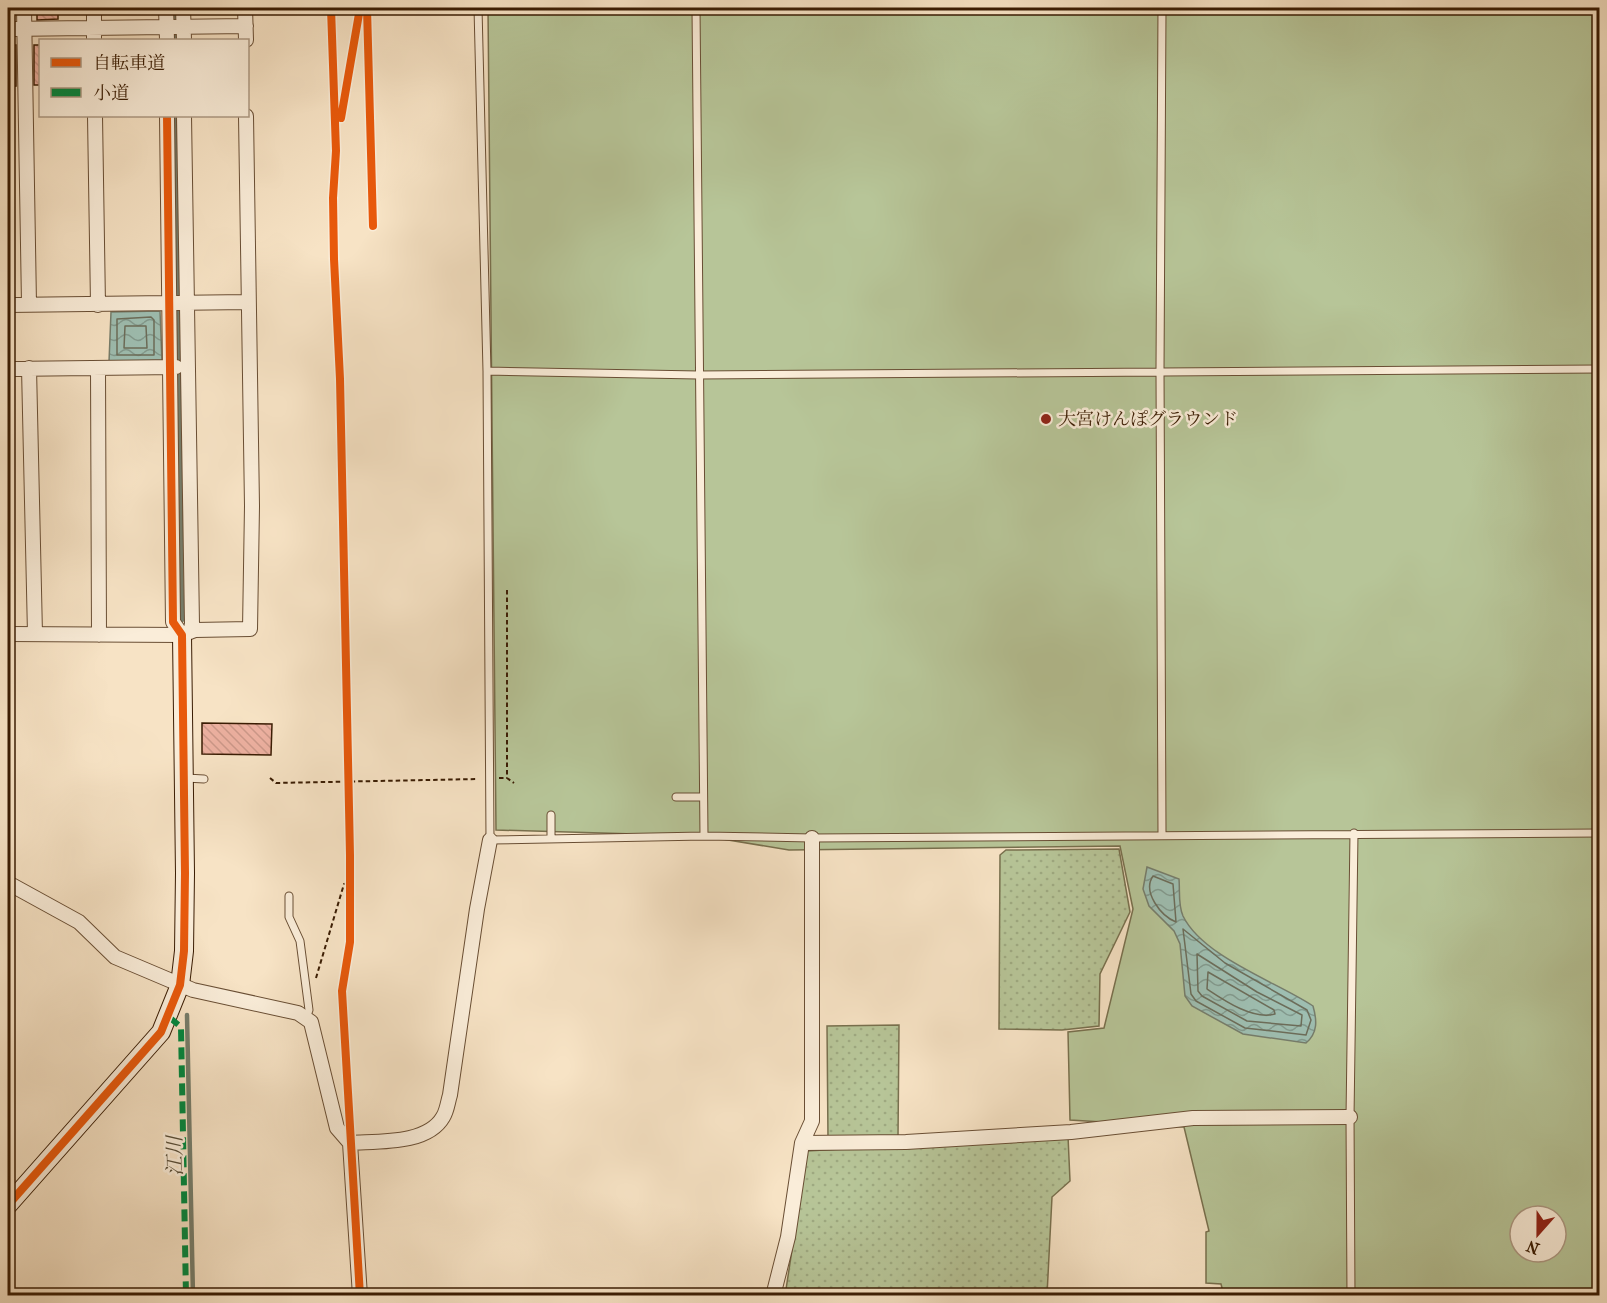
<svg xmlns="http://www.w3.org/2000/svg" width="1607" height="1303" viewBox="0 0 1607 1303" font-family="'IM FELL French Canon','Noto Serif JP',serif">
  <defs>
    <pattern id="grass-dots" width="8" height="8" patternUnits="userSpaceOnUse" patternTransform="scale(1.5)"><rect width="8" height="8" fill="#b7c598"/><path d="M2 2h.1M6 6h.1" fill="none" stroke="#9ea981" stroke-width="1.8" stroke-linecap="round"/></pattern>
    <pattern id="water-waves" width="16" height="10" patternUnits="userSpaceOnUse" patternTransform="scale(1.5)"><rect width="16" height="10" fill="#9ebeb1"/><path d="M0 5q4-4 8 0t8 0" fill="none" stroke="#829a8e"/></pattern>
    <pattern id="building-back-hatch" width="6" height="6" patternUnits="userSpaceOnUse" patternTransform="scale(1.5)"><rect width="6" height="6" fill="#ecb0a0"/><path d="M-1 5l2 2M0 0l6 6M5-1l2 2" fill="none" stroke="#cb9788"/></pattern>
  </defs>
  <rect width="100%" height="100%" fill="#f7e3c5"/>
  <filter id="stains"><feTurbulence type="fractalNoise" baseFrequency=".00333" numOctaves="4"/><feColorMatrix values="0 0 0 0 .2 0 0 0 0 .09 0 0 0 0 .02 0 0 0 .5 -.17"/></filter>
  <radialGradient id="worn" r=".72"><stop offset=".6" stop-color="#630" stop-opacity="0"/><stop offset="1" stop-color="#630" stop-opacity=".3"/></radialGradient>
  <path fill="url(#grass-dots)" stroke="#78704e" stroke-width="1.5" d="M1119,849l11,63 -30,62 -1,52 -37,4 -63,-1 1,-174 6,-5z
    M899,1025l-1,113h-70l-1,-112z
    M1068,1136l2,45 -18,16 -5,98 -262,1 22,-145z"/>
  <path fill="#b7c598" stroke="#78704e" stroke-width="1.5" fill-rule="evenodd" d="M488,8h1111v1281l-130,7h-245l-3,-12 -15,-1v-51l3,-1 -25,-104 -114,-7 -2,-88 36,-4 29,-119 -13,-63 -331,4 -85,-14 -208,-6zM1520,1216h36v36h-36z"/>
  <path fill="url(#water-waves)" stroke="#767d6b" stroke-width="1.5" d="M160,311l2,51h-53l2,-50z
    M1147,867l32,12c1,12 -1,26 4,37 20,41 94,66 130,90 4,14 5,27 -7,37l-63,-9 -51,-28 -7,-10 -5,-52 -6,-13 -25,-25 -6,-17z"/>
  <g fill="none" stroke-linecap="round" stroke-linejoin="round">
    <path stroke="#6c6d5a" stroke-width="1.5" d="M151,317l3,3v35h-37v-36z
      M125,326h21l1,22h-23z
      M1153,876l20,8 3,38c-15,-6 -34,-30 -23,-46z
      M1183,929l42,34 82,47 4,10 -5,15 -61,-7 -49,-27 -5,-7z
      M1197,954l60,38 45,23 -1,11 -54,-5 -45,-25 -4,-5z
      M1208,972l66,38 1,4c-22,6 -50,-13 -68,-25z"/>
    <path stroke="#767d6b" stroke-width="4.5" d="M174,8l1,32
      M176,116l6,504
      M187,1015l6,281"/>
  </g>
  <path fill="url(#building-back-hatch)" stroke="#3a1c03" stroke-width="1.5" d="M37,8h21v11l-21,1z
    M8,45h8v41l-8,1z
    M34,45h6v40h-6z
    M202,723l70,1 -1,31 -69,-1z"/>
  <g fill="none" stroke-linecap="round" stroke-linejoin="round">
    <defs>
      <path id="lane" d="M478,8l9,363 3,469 214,-4 108,2 788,-5
        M696,8l8,828
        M487,371l211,4 902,-6
        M186,778l18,1
        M676,797h27
        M551,815v24
        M1162,834l-2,-463 2,-363
        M289,896v21l11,24 9,69 -3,8
        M8,1288l6,8
        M1351,1296l-1,-179 4,-284"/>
      <path id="street" d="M24,8l5,296
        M94,8v32
        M166,8l1,32
        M183,8l1,32
        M245,8l1,32
        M8,29l238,-3
        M95,116l3,189
        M167,116l6,506 9,13
        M184,116l8,508 -2,8
        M8,305l240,-3
        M29,368l6,266
        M98,368l1,267
        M8,369l168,-2
        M8,634l174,1 13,-5 55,-1 2,-123 -6,-390
        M8,883l71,39 36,35 78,33 105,23 13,9 26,106 13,15 10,153
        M350,1143c27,-2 77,2 93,-26 4,-6 5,-16 7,-22l27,-186 13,-69
        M802,1143l104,-1 165,-10 122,-14 157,-1
        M773,1296l15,-59 14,-94 10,-22v-283"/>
      <path id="secondary" d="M8,1205l153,-173 19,-47 4,-34 1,-78 -3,-238"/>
    </defs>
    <use href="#lane" stroke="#694e34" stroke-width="9"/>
    <use href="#street" stroke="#694e34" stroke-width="16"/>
    <use href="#secondary" stroke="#3a1c03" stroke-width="20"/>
    <path stroke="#3a1c03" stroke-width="2" stroke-dasharray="4.5 3" stroke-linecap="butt" d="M507,590v188l7,5
      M270,778l6,5 202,-4
      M499,778h8
      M316,978l28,-94 7,-1"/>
    <use href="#lane" stroke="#faedd9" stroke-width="7"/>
    <use href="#street" stroke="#faedd9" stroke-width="14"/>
    <use href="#secondary" stroke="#faedd9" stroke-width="18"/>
    <path stroke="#00873e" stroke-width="6" stroke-dasharray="12 6" stroke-linecap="butt" d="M169,1017l12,10 5,269"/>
    <defs>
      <path id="cycleway" d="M331,8l5,143 -3,47 1,61 6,120 10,476v87l-8,49 18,305
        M367,8l6,218
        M341,118l19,-110
        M8,1205l153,-173 19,-47 4,-34 1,-78 -3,-238 -9,-13 -6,-506"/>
    </defs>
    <use href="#cycleway" stroke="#faedd9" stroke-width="11"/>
    <use href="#cycleway" stroke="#e8590c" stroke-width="8"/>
  </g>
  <circle fill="#8f2418" stroke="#faedd9" stroke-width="2" cx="1046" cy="419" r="6"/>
  <g text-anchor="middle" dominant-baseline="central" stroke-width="5" stroke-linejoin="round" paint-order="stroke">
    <g font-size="18" fill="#3a1c03" stroke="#faedd9" text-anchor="start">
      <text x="1058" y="419">大宮けんぽグラウンド</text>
    </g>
    <g font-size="20" font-style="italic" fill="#584d37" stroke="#faedd9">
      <text transform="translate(175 1156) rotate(-91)">江川</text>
    </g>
  </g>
  <rect width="1607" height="1303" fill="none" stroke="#f7e3c5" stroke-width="30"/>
  <rect x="9" y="9" width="1589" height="1285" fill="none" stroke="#3a1c03" stroke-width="3"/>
  <rect x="15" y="15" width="1577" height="1273" fill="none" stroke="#3a1c03" stroke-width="1.5"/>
  <rect x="39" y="39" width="210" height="78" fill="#faedd9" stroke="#ad9983" stroke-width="1.5"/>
  <rect x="51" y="58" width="30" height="9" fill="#e8590c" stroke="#ad9983" stroke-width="1.5"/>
  <text x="93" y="69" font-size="18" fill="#3a1c03">自転車道</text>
  <rect x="51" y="88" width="30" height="9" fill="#00873e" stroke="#ad9983" stroke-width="1.5"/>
  <text x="93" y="99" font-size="18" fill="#3a1c03">小道</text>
  <g transform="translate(1538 1234) rotate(201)"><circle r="28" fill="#faedd9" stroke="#ad9983" stroke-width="1.5"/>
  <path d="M0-4.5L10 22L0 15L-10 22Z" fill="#8f2418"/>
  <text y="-9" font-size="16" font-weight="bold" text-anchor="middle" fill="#3a1c03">N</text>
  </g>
  <rect width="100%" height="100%" filter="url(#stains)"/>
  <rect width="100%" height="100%" fill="url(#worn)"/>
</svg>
